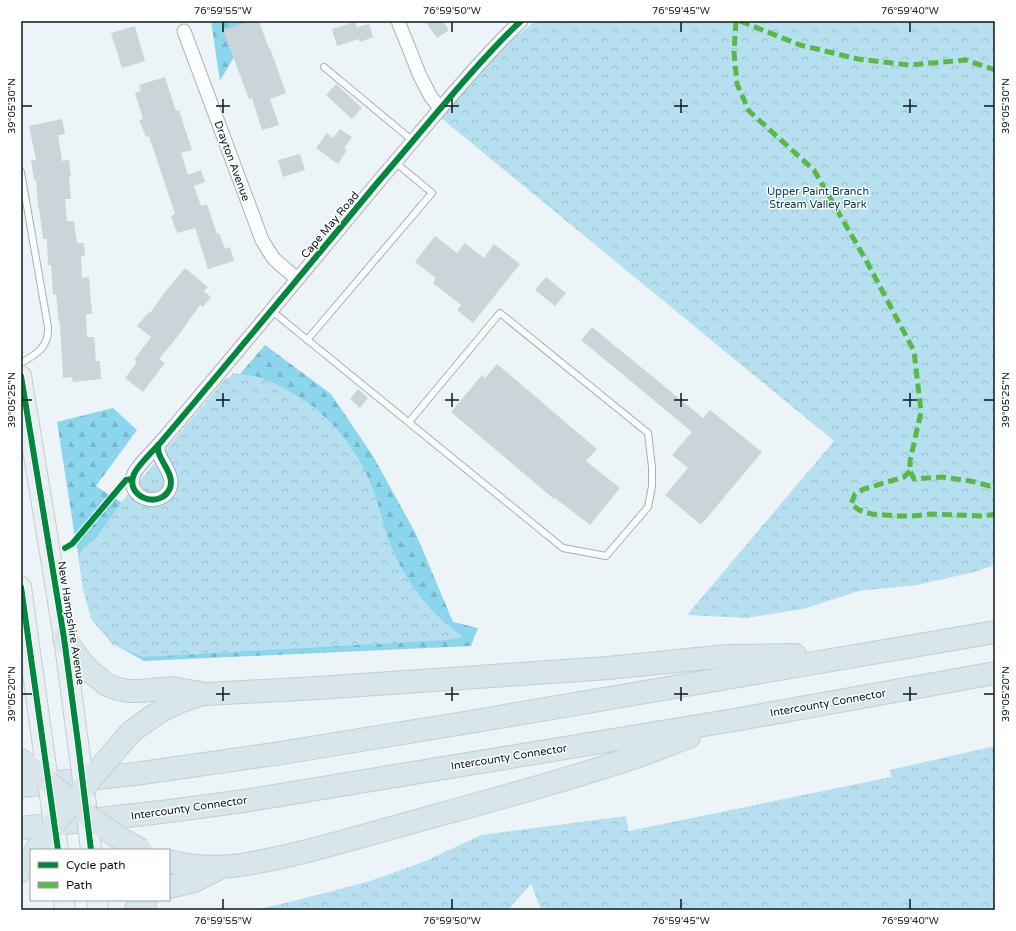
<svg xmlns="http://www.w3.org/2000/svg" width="1016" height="931" viewBox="0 0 1016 931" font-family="'Varela Round',sans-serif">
  <defs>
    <pattern id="forest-firs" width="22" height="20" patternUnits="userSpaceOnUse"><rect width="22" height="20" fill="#8bd6ed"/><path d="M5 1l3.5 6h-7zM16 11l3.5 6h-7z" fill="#77b7cb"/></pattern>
    <pattern id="park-crowns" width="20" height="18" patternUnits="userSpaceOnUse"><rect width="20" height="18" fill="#b6e0ef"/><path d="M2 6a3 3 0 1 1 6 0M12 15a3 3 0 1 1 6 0" fill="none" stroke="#9bc0cc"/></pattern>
  </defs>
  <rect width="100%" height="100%" fill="#ecf4f7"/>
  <path fill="url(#forest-firs)" d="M211,21h44l-35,60z
    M265,345l66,49 42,62 43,78 37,88 25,6 -7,18 -327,15 -32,-18 -24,-39 -13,-67 -18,-115 56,-14 24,22 -41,56 53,34 54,-103z"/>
  <path fill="url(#park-crowns)" d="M535,21h460v544l-21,7 -57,13 -58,6 -56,18 -57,9 -59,-3 147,-174 -393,-323 61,-70z
    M233,373c7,1 15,2 22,3 10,3 21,8 30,13 40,20 71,56 87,98 9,22 12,45 22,66 15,34 39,62 69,84l-16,3 -303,17 -31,-12 -22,-26 -8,-30 -5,-33 9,-12 6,-3 6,-7 21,-30 106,-126h3z
    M995,746v164h-454l-10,-26 -23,26h-254l36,-8 80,-21 56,-20 55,-26 145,-19 3,15 262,-54 -1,-7z"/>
  <path fill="#cad5d9" d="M251,21h8l10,28 1,-1 16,45 -16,6 9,26 -17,5 -10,-32 -3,1 -26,-69z
    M425,21h18l6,9 -12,8z
    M355,22l2,5 12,-3 4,13 -13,5 -1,-3 -22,7 -5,-17z
    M135,26l10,35 -23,7 -11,-35z
    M165,77l11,34 3,-1 13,40 -11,3 7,22 13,-5 4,12 -11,4 7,20 6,-2 10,30 2,-1 6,16 5,-2 4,14 -26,8 -13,-41 -18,5 -6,-17 4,-2 -26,-78 -3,1 -7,-17 4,-1 -8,-26 6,-2 -2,-6z
    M336,84l26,24 -10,11 -26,-24z
    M62,119l3,15 -7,1 4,26 7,-1 2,16h-2l2,23h-6l2,22h7l3,22h7l1,13h-4l1,22 7,-1 3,37h-6l1,23h7l2,24h4l1,18 -28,3 -1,-5 -9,1 -3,-55h-1l-3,-29 -3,1 -2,-30h-3l-1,-26h-4l-4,-31h-1l-2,-28h-2l-3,-20h5l-7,-34z
    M340,129l12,8 -8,11 3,2 -9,14 -22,-16 11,-15 6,5z
    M300,154l5,16 -22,7 -5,-17z
    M435,236l22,17 8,-10 19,15 10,-14 26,20 -47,59 -16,-13 4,-5 -28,-22 3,-5 -21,-16z
    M185,268l23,19 -4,4 7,6 -8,10 -3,-2 -22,31 -19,23 6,4 -22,29 -18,-14 12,-16 -3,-2 17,-23 -14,-11 12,-14 1,1 15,-21z
    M546,277l20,16 -11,13 -20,-16z
    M592,327l111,91 7,-8 52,42 -61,73 -36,-30 23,-27 -16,-13 20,-23 -111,-92z
    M497,364l100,85 -11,12 34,27 -30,37 -35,-27 -1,1 -103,-87 31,-37 3,3z
    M358,389l10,9 -8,10 -10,-9z"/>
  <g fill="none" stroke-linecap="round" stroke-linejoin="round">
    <defs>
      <path id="lane" d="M324,67l89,74
        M21,172l27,155c1,20 -11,27 -27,36
        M272,311l291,237 43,8 42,-49 4,-21v-19l-4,-34 -148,-120 -91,109
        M307,340l125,-147 -37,-31"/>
      <path id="street" d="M398,21l22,55 11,21 9,11
        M184,31l78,209 6,10 6,9 23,20
        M158,445c0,4 0,8 2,11 4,10 14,20 10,32 -9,22 -46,10 -36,-14 3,-8 21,-25 27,-32 73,-86 145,-173 217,-260 27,-31 53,-63 80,-94 20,-23 40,-46 63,-67"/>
      <path id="primary" d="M21,376l43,262 14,105
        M21,587l27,195
        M84,787l3,28
        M54,824l4,26
        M64,900l1,10
        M97,900l1,10"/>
      <path id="highway" d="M64,638l18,25 9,9 16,13 11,4 10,2h12l32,-3 34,6 112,-6 290,-20 119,-12 68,-1
        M130,733c14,-11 27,-21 43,-28 9,-5 20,-8 30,-11
        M21,760l27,22
        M21,786l114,-12 146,-21 189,-31 525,-90
        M21,828l149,-17 74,-10 490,-81 261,-47
        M36,850l18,-26
        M169,861c48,13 87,2 134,-9 33,-8 66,-18 99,-27 76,-21 152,-41 227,-66 20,-6 40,-15 60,-22
        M21,871l10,-13
        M169,887l25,-6 24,-12
        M136,910l10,-10"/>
    </defs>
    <use href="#lane" stroke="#a6b0b4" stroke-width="8"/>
    <use href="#street" stroke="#a6b0b4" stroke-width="15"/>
    <use href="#primary" stroke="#c7cdcf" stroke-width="22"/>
    <use href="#highway" stroke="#c7cdcf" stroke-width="24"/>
    <use href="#lane" stroke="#fcfdfe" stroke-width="6"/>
    <use href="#street" stroke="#fcfdfe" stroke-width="13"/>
    <use href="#primary" stroke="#e7f0f3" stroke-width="20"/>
    <use href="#highway" stroke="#d8e6eb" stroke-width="22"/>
    <defs>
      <path id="primary-bridge" d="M78,743l6,44
        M48,782l6,42
        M87,815l4,35"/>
      <path id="highway-bridge" d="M48,782l24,20 -18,22
        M84,787l46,-54
        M87,815l29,21 25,14"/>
    </defs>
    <use href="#primary-bridge" stroke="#c7cdcf" stroke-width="22" stroke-linecap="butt"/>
    <use href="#highway-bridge" stroke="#c7cdcf" stroke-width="24" stroke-linecap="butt"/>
    <use href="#primary-bridge" stroke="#e7f0f3" stroke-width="20"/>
    <use href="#highway-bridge" stroke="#d8e6eb" stroke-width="22"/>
    <path stroke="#58b947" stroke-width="5" stroke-dasharray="10 5" stroke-linecap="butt" d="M736,21l-2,31 3,32 12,27 65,59 53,92 47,89 7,61 -11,49v10l4,8 28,-2 28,4 20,5 5,-3
      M740,21l60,24 58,14 51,6 57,-5 29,10
      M910,471l-6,6 -40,12 -9,5 -4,10 8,6 13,4 25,2h15l20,-2 53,2 10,-2"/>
    <defs>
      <path id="cycleway" d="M21,376l43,262 14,105 13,107
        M158,445c0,4 0,8 2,11 4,10 14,20 10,32 -9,22 -46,10 -36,-14 3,-8 21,-25 27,-32 73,-86 145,-173 217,-260 27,-31 53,-63 80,-94 20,-23 40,-46 63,-67
        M65,548l7,-4 54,-64 6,-1
        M21,587l37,263"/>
    </defs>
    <use href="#cycleway" stroke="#fff" stroke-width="8"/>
    <use href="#cycleway" stroke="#00873e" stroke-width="6"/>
  </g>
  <path fill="none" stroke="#0c1a1e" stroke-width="1.5" d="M223,22v10M452,22v10M681,22v10M910,22v10M223,99v14M452,99v14M681,99v14M910,99v14M22,106h10M216,106h14M445,106h14M674,106h14M903,106h14M984,106h10M223,393v14M452,393v14M681,393v14M910,393v14M22,400h10M216,400h14M445,400h14M674,400h14M903,400h14M984,400h10M223,687v14M452,687v14M681,687v14M910,687v14M22,694h10M216,694h14M445,694h14M674,694h14M903,694h14M984,694h10M223,899v10M452,899v10M681,899v10M910,899v10"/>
  <g text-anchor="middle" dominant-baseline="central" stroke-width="3" stroke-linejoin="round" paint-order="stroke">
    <g font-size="11" fill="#0c1a1e" stroke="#fff">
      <text transform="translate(232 161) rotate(70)">Drayton Avenue</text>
      <text transform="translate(330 225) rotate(-50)">Cape May Road</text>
      <text transform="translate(71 623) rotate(81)">New Hampshire Avenue</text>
      <text transform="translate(828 703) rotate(-10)">Intercounty Connector</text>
      <text transform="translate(509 757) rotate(-9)">Intercounty Connector</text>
      <text transform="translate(189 808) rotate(-8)">Intercounty Connector</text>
    </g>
    <g font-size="11" fill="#003c4b" stroke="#fff">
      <text x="818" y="191">Upper Paint Branch<tspan x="818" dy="13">Stream Valley Park</tspan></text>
    </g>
  </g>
  <rect width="1016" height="931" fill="none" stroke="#ffffff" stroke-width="44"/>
  <rect x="30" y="849" width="140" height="52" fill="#ffffff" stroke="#9ea3a5"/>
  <rect x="38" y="862" width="20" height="6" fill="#00873e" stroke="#9ea3a5"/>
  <text x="66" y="869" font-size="12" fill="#0c1a1e">Cycle path</text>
  <rect x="38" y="882" width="20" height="6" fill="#58b947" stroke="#9ea3a5"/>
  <text x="66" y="889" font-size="12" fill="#0c1a1e">Path</text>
  <rect x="22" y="22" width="972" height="887" fill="none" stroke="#0c1a1e" stroke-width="1.5"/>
  <g font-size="10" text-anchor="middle" fill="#0c1a1e">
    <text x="223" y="14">76°59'55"W</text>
    <text x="452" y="14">76°59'50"W</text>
    <text x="681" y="14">76°59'45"W</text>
    <text x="910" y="14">76°59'40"W</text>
    <text transform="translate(11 106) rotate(-90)" y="4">39°05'30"N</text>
    <text transform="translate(1005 106) rotate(-90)" y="4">39°05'30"N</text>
    <text transform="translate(11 400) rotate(-90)" y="4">39°05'25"N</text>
    <text transform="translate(1005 400) rotate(-90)" y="4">39°05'25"N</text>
    <text transform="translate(11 694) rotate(-90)" y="4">39°05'20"N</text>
    <text transform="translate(1005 694) rotate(-90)" y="4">39°05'20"N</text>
    <text x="223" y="924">76°59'55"W</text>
    <text x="452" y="924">76°59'50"W</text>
    <text x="681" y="924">76°59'45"W</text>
    <text x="910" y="924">76°59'40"W</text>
  </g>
</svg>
